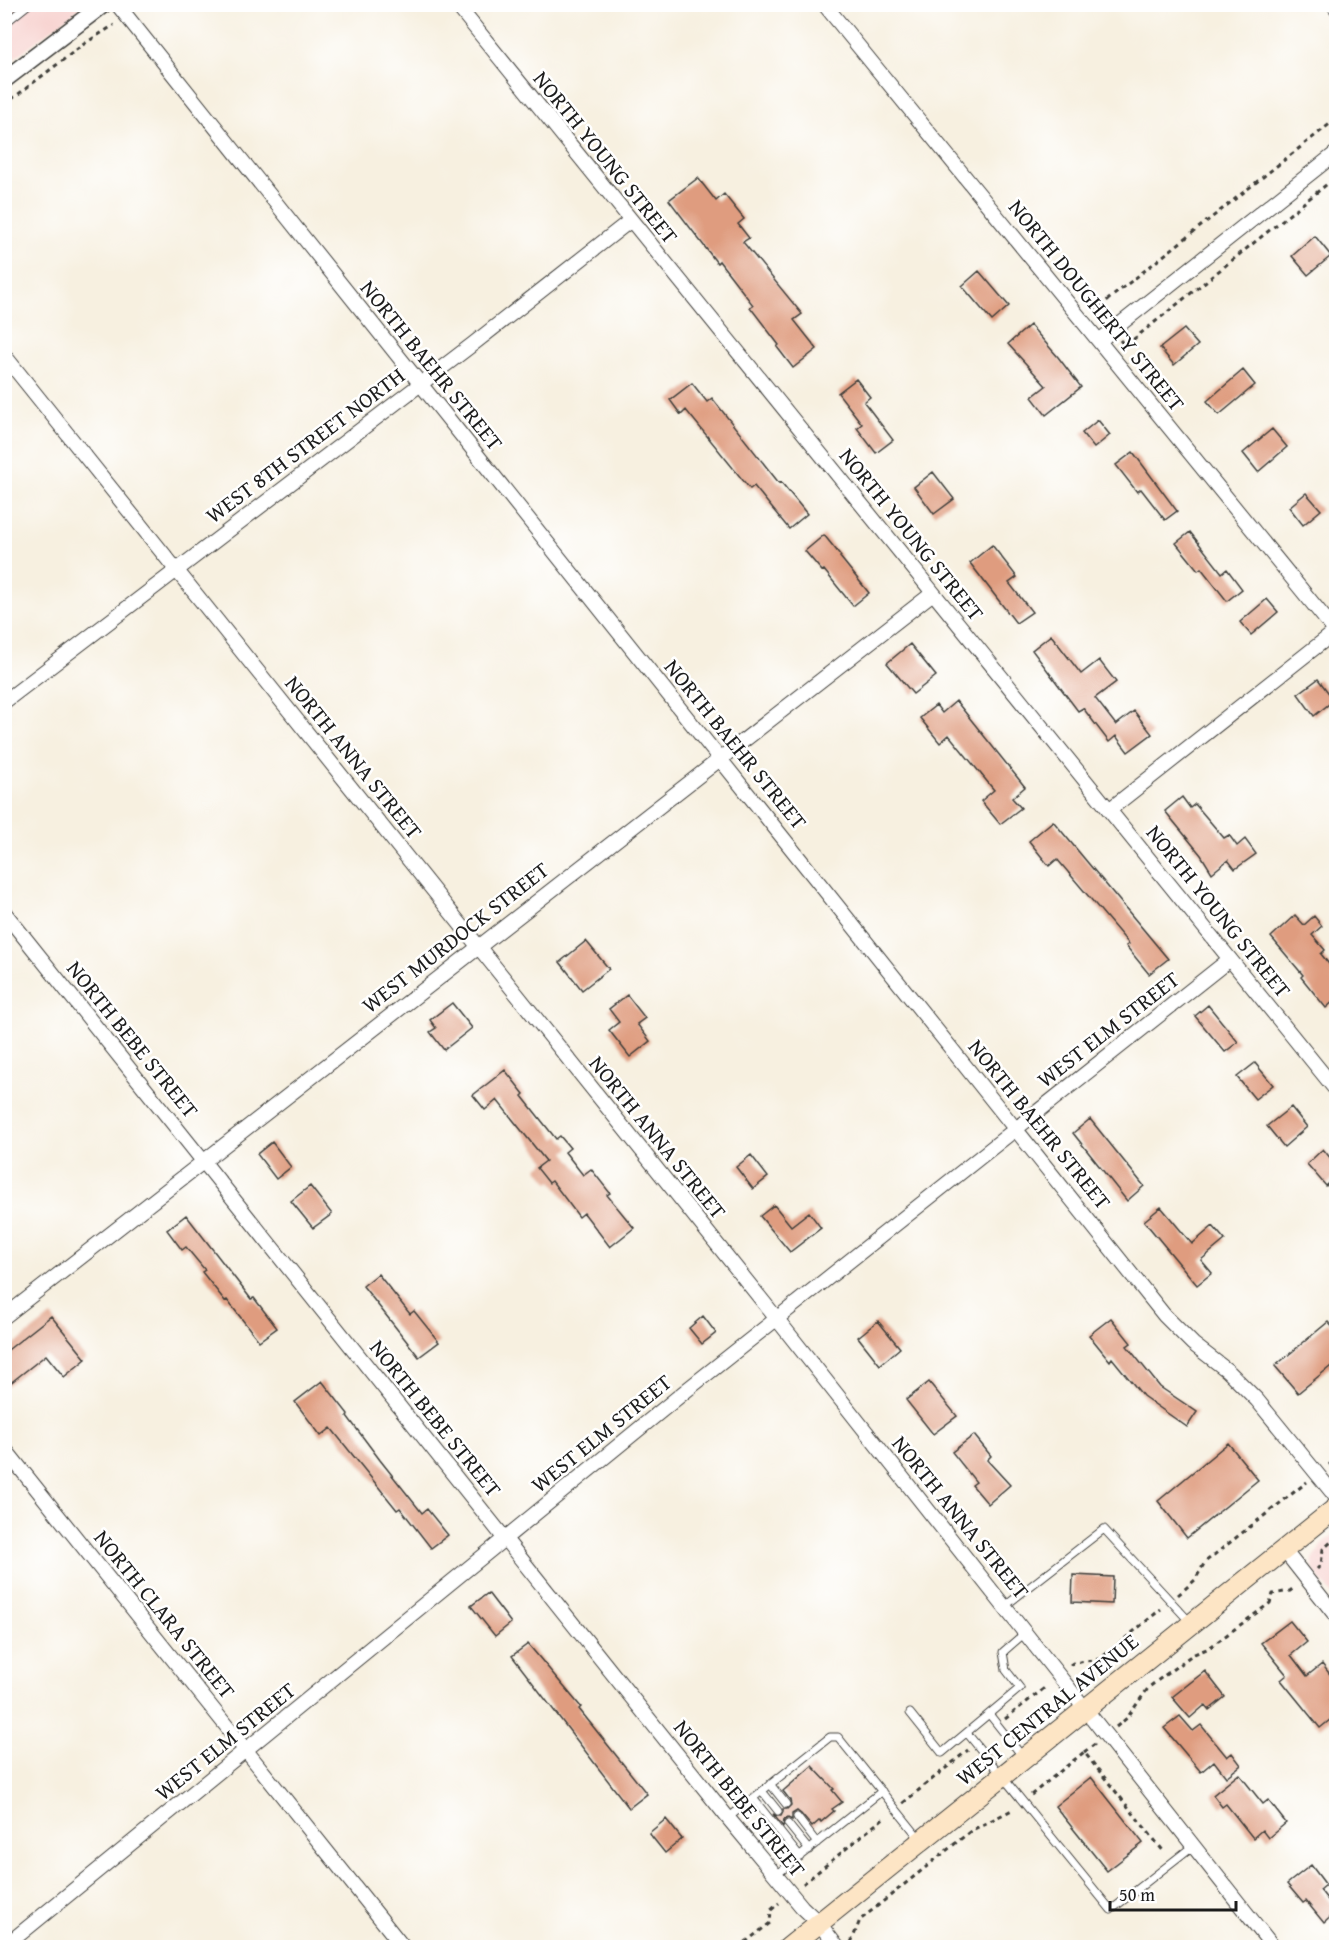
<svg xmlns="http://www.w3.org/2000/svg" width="1341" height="1952" viewBox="0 0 1341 1952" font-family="'Gentium Book Plus',serif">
  <rect width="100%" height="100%" fill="#fff"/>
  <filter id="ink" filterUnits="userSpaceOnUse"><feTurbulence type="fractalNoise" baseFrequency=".0167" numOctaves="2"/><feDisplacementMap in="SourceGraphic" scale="12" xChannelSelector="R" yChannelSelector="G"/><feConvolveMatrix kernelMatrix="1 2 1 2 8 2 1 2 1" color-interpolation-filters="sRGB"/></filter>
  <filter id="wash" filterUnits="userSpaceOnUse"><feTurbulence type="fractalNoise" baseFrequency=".008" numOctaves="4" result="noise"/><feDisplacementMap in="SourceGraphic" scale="24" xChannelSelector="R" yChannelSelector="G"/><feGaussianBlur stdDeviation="1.35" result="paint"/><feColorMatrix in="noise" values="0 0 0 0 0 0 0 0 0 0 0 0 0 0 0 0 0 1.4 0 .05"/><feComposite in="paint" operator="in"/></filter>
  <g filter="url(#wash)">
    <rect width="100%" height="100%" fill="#f7f0e0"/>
    <path fill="#f7d0cd" d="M5,5h79l-79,60z
      M1336,1533v66l-23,-29v-11l11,-16z"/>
    <g id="blocks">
      <path fill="#df9c7f" d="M698,178l18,23 8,-7 20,25 -6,5 11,14 -6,4 59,72 -8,6 23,29 -24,19 -16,-21 2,-2 -29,-38 3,-2 -34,-44 -2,2 -48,-63z
        M1315,236l16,20 -23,19 -16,-19z
        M979,271l30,35 -17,15 -30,-35z
        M1030,325l28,32 23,30 -35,28 -14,-18 14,-11 -38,-42z
        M1184,329l14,16 -24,20 -14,-17z
        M1243,370l12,15 -36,30 -12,-14z
        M856,379l14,18 -6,5 29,38 -17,13 -19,-25 5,-4 -24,-31z
        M692,383l15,19 5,-4 67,85 2,-1 26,32 -18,15 -35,-43 -4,3 -64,-79 -5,5 -11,-15z
        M1098,420l12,15 -16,13 -12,-15z
        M1272,429l15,18 -29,25 -15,-19z
        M1133,452l44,59 -12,9 -24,-31 -4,3 -21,-27z
        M933,472l21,27 -20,15 -20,-27z
        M1306,493l15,17 -18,15 -14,-18z
        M1190,532l32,41 5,-4 15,20 -15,12 -26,-33 -3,2 -22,-27z
        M824,535l17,21 -1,1 29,36 -16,13 -29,-36 -2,1 -17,-20z
        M992,545l25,32 -8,6 23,29 -16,11 -46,-60z
        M1267,599l11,13 -27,23 -11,-13z
        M1051,635l30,39 18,-14 17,22 -21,16 21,27 18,-14 18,23 -24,18 -12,-16 -7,6 -26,-34 -5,3 -46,-61z
        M910,644l26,32 -23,18 -26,-31z
        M1318,679l16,21 -20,16 -16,-22z
        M956,701l69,86 -13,11 9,10 -21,16 -19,-23 13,-11 -45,-55 -9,8 -20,-25 16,-13 6,8z
        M1182,797l8,11 5,-4 29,34 5,-3 8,11 8,-7 11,15 -21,15 -7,-9 -16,13 -11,-18 -36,-44z
        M1053,821l115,138 -19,15 -23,-28 3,-2 -72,-85 -8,7 -20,-25z
        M1295,915l9,10 10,-9 8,10 -10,9 13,15 -4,4 15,19v26l-10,9 -25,-31 2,-2 -32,-38z
        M586,941l23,28 -27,21 -22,-28z
        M627,995l18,23 -8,6 13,17 -20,16 -21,-27 10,-8 -10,-13z
        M452,1003l20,25 -28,22 -14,-18 6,-4 -6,-8z
        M1208,1005l30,37 -13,10 -30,-36z
        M1255,1063l18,22 -18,14 -18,-22z
        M505,1070l19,24 -2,2 34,43 4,-3 10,12 -5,4 18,23 8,-6 19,24 -3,2 27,33 -24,19 -26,-34 -5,4 -27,-36 -3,2 -12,-15 9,-7 -49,-61 -12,10 -12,-15z
        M1291,1107l16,20 -23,20 -17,-21z
        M1090,1119l54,67 -17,15 -54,-68z
        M272,1142l19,25 -15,12 -19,-25z
        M1323,1149l13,16v12l-10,9 -19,-22z
        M751,1155l17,22 -15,12 -17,-22z
        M310,1186l22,28 -19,14 -22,-27z
        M774,1205l17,21 18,-14 12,16 -31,24 -30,-36z
        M1161,1207l31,37 21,-18 12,14 -24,20 11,13 -15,12 -53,-64z
        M186,1215l65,84 3,-1 23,30 -18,13 -32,-41 -2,1 -23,-29 3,-2 -19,-23 -4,3 -15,-20z
        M378,1274l32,40 4,-3 25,31 -20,15 -56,-71z
        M51,1316l35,43 -22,18 -18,-22 -42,33v-35z
        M703,1316l13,17 -14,11 -13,-16z
        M1111,1318l20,25 -4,3 33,41 37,25 -10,15 -44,-31 -31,-38 -2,3 -21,-26z
        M878,1321l22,27 -20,17 -22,-28z
        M1328,1322l8,9v31l-38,31 -23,-27z
        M322,1381l26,33 -1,2 33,44 42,53 5,-4 21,26 -17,13 -31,-40 -3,2 -66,-82 -10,8 -26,-34z
        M929,1382l28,34 -24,18 -27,-34z
        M974,1435l17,21 -4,4 23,25 -22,19 -16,-19 4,-3 -24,-30z
        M1228,1443l30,37 -71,58 -29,-37z
        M1073,1575l40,2 -1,27 -40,-2z
        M488,1593l23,30 -16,13 -24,-30z
        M1290,1621l17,21 -16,13 16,21 15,-12 14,18v33l-16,13 -39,-48 6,-5 -26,-32z
        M528,1644l53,63 -2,2 68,85 -18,14 -117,-152z
        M1205,1671l20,26 -16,13 -4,-5 -15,13 -18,-21z
        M1180,1716l13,15 8,-6 26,32 5,-4 9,12 -15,12 -12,-16 -13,11 -37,-44z
        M812,1766l22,23 -2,1 10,12 -10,7 2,2 -13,11 -1,-2 -8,7 -11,-13 -4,-3 -5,3v6l-4,-2 -4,2 -1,7 -10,-13 4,2h4l2,-4v-3h4l4,-4 -1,-5 -7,-9z
        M1239,1774l24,30 5,-4 18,23 -18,15 -6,-8 -9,8 -27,-34 -4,3 -9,-12z
        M1091,1777l52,66 -36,28 -52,-65z
        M666,1819l16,20 -17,14 -16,-20z
        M1311,1865l15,20 -6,5 16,20v2l-12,11 -18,-22 -3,2 -16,-19z"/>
    </g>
  </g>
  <g filter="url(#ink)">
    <use href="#blocks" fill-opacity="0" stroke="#3d3c39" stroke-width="1.5"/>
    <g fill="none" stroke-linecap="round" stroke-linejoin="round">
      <defs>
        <path id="service" d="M4,24l25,-20
          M1005,1606l99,-77 86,93
          M910,1713l32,40 78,-65 -14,-18 -3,-18 23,-20
          M989,1714l34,43
          M967,1733l144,177 83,-65
          M770,1784l16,20
          M762,1791l16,20
          M753,1798l47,59
          M797,1817l20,26
          M728,1818l102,-81h8l82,102
          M788,1824l21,26
          M775,1876l107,-85"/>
        <path id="minor" d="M117,4l1047,1311 29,29 35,27 29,29 79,97
          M456,4l880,1086
          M824,4l512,628
          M1334,4l2,4
          M1099,341l237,-188
          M4,355l773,964 497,629
          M4,702l469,-358 158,-124
          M1109,810l227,-179
          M4,912l724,906 74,89 17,16 19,25
          M4,1317l929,-724
          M4,1448l400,500
          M1284,1550l52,66
          M4,1947l684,-558 542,-430"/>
        <path id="tertiary" d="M4,80l100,-76"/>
        <path id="secondary" d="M788,1948l548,-440"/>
      </defs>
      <use href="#service" stroke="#3d3c39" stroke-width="9"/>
      <use href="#minor" stroke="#3d3c39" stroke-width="16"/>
      <use href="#tertiary" stroke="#3d3c39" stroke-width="19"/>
      <use href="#secondary" stroke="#3d3c39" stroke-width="22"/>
      <path stroke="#3d3c39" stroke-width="3" stroke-dasharray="4.5 4.5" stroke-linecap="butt" d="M4,105l80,-61 30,-19
        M1103,319l-8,-9 241,-191
        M1120,340l5,6 211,-169
        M1329,1465l7,-6
        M1317,1569l4,-4 2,-16 13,-11
        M1178,1595l17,-15 10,-18 102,-80
        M1070,1665l3,-2 27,-4 61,-50
        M1005,1719l42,-33
        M1116,1727l11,-9 22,-31 43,-32 17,-7 61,-45 3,-9 17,-3 5,-4
        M1084,1752l11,-8
        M1031,1795l53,-43 81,101
        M903,1803l65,-53
        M803,1884l83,-68
        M851,1943l9,-23 112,-90 42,-21
        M738,1948l32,-25 1,-13 8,-7"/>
      <use href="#service" stroke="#fff" stroke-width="7"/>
      <use href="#minor" stroke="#fff" stroke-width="14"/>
      <use href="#tertiary" stroke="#fff" stroke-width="16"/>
      <use href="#secondary" stroke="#fde5c5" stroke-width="20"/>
    </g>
  </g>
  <g text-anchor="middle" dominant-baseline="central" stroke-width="5" stroke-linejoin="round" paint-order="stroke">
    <g font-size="22" fill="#1c1c1c" stroke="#fff">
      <text transform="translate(606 157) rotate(51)">NORTH YOUNG STREET</text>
      <text transform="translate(1097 305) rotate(51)">NORTH DOUGHERTY STREET</text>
      <text transform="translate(432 365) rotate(51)">NORTH BAEHR STREET</text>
      <text transform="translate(305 445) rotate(-37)">WEST 8TH STREET NORTH</text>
      <text transform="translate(912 534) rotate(51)">NORTH YOUNG STREET</text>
      <text transform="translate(736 744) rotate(51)">NORTH BAEHR STREET</text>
      <text transform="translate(354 757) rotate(51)">NORTH ANNA STREET</text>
      <text transform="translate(1219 911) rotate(51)">NORTH YOUNG STREET</text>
      <text transform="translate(455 937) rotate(-38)">WEST MURDOCK STREET</text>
      <text transform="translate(1108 1029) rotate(-38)">WEST ELM STREET</text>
      <text transform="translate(133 1039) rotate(51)">NORTH BEBE STREET</text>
      <text transform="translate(1040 1124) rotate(51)">NORTH BAEHR STREET</text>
      <text transform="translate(658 1137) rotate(51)">NORTH ANNA STREET</text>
      <text transform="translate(436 1418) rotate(51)">NORTH BEBE STREET</text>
      <text transform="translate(601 1433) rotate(-39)">WEST ELM STREET</text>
      <text transform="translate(961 1517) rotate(51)">NORTH ANNA STREET</text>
      <text transform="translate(165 1614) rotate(51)">NORTH CLARA STREET</text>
      <text transform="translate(1047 1709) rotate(-39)">WEST CENTRAL AVENUE</text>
      <text transform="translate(225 1741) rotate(-39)">WEST ELM STREET</text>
      <text transform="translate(740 1798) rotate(51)">NORTH BEBE STREET</text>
    </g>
  </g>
  <rect width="1341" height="1952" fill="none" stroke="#fff" stroke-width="24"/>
  <path d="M1110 1901v9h126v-9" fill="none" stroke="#1c1c1c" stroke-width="3"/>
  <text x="1119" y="1901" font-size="18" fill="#1c1c1c" stroke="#ffffff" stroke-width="4.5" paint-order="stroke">50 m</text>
</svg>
